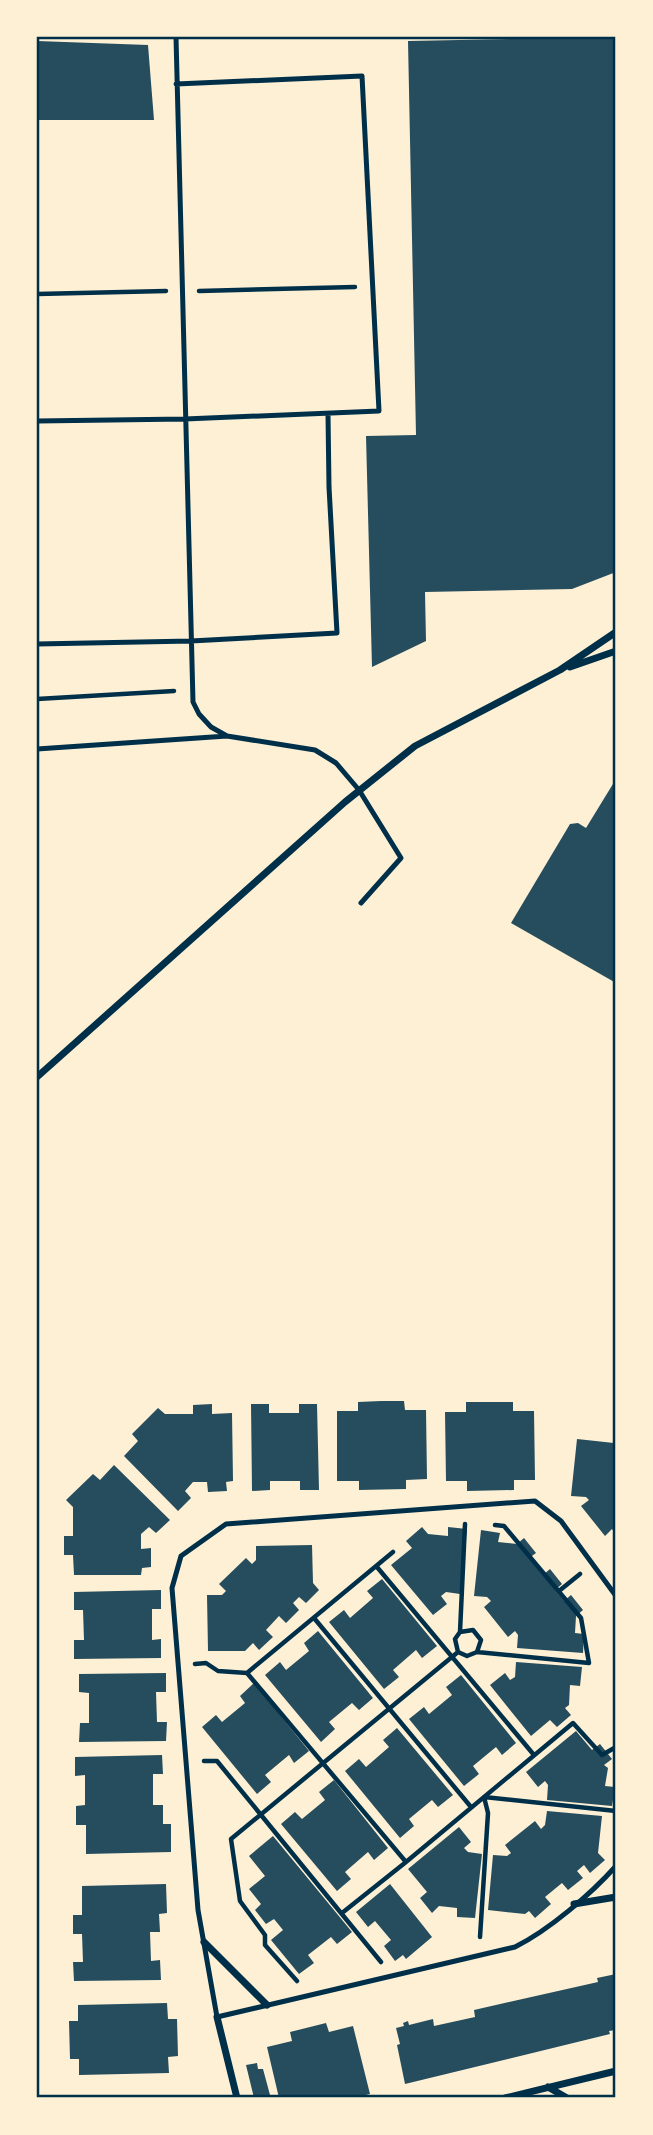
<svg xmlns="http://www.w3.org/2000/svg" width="653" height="2135" viewBox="0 0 653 2135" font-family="'Nunito Sans',sans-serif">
  <rect width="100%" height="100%" fill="#fdf0d5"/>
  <path fill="#264d5e" d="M616,37v535l-44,17 -147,3 1,49 -54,26 -6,-231 50,-1 -8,-394z
    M37,41l111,4 6,75h-117z
    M616,779v204l-105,-60 59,-99 8,-1 8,5z
    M381,1401h23l1,9h21l1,69 -21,1v9l-47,1v-9h-22v-70h21v-9z
    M466,1402h47v9h21l1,69h-21v10l-47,1v-10h-21l-1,-69h21z
    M212,1404v10l20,-1 1,68 -7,1 1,9 -19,1 -1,-10h-14l-8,9 6,7 -13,13 -54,-55 14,-15 -6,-7 26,-26 7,6h28v-9z
    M251,1404h18v9h30v-9h18l2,86h-19v-9h-30v9l-18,1z
    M577,1439l37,4 2,-1v92l-4,-5 -7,7 -24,-30 8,-6 -3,-3 -15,-1z
    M114,1465l56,55 -14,13 -7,-6 -8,7v15l10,-1v19l-9,1 -1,7h-67l-1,-20h-9v-19h9v-29l-7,-7 27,-26 7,6z
    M422,1527l6,7 20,2v-9l19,2 -7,65 -14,-2 -5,4 6,8 -14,11 -42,-50 21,-17 -6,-7z
    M481,1530l19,3 -2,9 19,2 7,-6 12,15 -7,5 14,17 7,-6 12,15 -7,6 9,11 7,-6 12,15 -7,6 -1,17 9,1 -1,19 -66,-5 1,-13 -3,-4 -7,6 -24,-30 7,-6 -4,-4 -13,-1z
    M312,1545l1,38 6,7 -13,13 -7,-6 -6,6 6,7 -13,13 -7,-7 -13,14 7,7 -14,13 -6,-7 -8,8h-37l-1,-56h15l4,-4 -7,-7 27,-26 6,6 4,-4v-14z
    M382,1579l55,67 -15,12 -6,-8 -23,20 6,7 -15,12 -55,-67 15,-12 6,8 23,-20 -6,-7z
    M161,1590v19h-9v31l9,-1v19l-87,1v-19h10l-1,-30h-9v-18z
    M318,1631l55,67 -14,12 -7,-7 -23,19 6,7 -14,13 -56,-67 15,-13 6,8 23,-19 -5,-8z
    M516,1662l66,5 -2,19 -10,-1 -1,20 -4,3 6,7 -14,12 -7,-7 -19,16 -41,-51 15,-12 5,7 5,-3z
    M166,1673v19h-10l1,30h10l-1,19 -87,1 1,-19h9v-30l-10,-1v-18z
    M461,1675l55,68 -14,12 -6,-8 -23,19 6,8 -15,12 -55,-67 15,-12 5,7 23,-19 -6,-8z
    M254,1683l55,68 -15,12 -5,-8 -24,20 6,7 -14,12 -55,-67 14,-12 6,7 23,-19 -5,-7z
    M397,1728l56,67 -15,12 -6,-7 -23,19 5,7 -14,12 -55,-67 14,-12 7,8 23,-20 -6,-7z
    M576,1731l16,19 8,-6 12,15 -8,6 4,3 -3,18 10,1 -3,19 -65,-6 1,-15 -3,-4 -7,6 -12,-15z
    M162,1755l1,19h-10v31h10v19h8v28l-85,2v-29h-10v-19l9,-1v-30l-10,1v-19z
    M334,1780l54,68 -14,12 -6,-8 -23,20 6,7 -14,12 -56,-67 14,-12 7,7 23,-19 -6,-8z
    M547,1811l55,5 -4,37 7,7 -15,13 -6,-8 -7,6 6,7 -15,12 -6,-7 -17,14 6,7 -16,14 -6,-7 -4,3 -37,-4 5,-55 14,1 4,-3 -6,-8 30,-24 6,8 4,-4z
    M459,1827l12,15 -7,6 4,4 14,2 -7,64 -18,-1v-9l-18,-2 -7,7 -12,-15 7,-6 -19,-23z
    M273,1836l79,96 -15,12 -6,-7 -23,18 6,8 -15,11 -28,-34 12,-10 -9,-11 -8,5 -11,-14 6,-6 -12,-15 16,-13 -16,-20z
    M166,1884l1,29 -8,1 1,18h-10l1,29 9,-1 1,20 -87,1 -1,-19h10l-1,-28h-9v-19h9v-29z
    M390,1884l42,53 -26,22 -3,-4 -8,6 -11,-15 7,-6 -16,-19 -7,6 -12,-15z
    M616,1974v56l-7,1 1,3 -205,50 -8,-39 3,-1 -4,-16 8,-2 -1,-3 5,-2 1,4 24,-6 1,7 41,-9 -1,-7 124,-28 -1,-4z
    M167,2003l1,16h9l1,37 -10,1 1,16 -90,2v-16h-9l-1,-38h9v-16z
    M326,2023l3,9 24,-6 17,68 -17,4h-74l-12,-51 25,-6 -2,-9z
    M257,2063l1,6h5l7,26 -16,3 -8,-33z"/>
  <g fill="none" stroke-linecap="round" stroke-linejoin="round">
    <path stroke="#003049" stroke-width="4.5" d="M199,291l156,-4
      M37,294l129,-3
      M37,699l137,-8
      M377,1567l157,188
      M559,1591l21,-17
      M314,1618l157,189
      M473,1630l8,10 -4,12 -10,4 -9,-4 -3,-13 5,-7z
      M460,1632l5,-108
      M477,1652l112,11 -8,-45 -77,-92 -9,-1
      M195,1664l11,-1 12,8 29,2 146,-121
      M247,1673l159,189
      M204,1761h13l164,201
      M342,1913l64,-51 167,-139 29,32 14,-8
      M480,1937l8,-124 -4,-16 132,14
      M297,1981l-32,-36v-10l-25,-34 -9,-62 227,-187"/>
    <path stroke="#003049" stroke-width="5" d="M176,37l17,665 6,12 12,13 16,9 88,14 21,13 23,27 42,68 -40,45
      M37,421l148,-2 194,-8 -17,-335 -186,8
      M37,644l154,-3 146,-8 -8,-146 -1,-73
      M37,749l190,-13
      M616,1596l-55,-75 -26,-20 -309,23 -45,32 -9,32 26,322 19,107 298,-70c34,-17 76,-53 101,-81"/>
    <path stroke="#003049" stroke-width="7" d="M570,667l46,-16
      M37,1077l308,-275 70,-56 145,-76 56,-38
      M574,1904l42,-7
      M204,1942l63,63
      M217,2017l20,81
      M548,2087l19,11
      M505,2098l111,-27"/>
  </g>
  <rect width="653" height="2135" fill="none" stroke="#fdf0d5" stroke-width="77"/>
  <rect x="38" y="38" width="576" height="2058" fill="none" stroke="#003049" stroke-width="2.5"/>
</svg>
